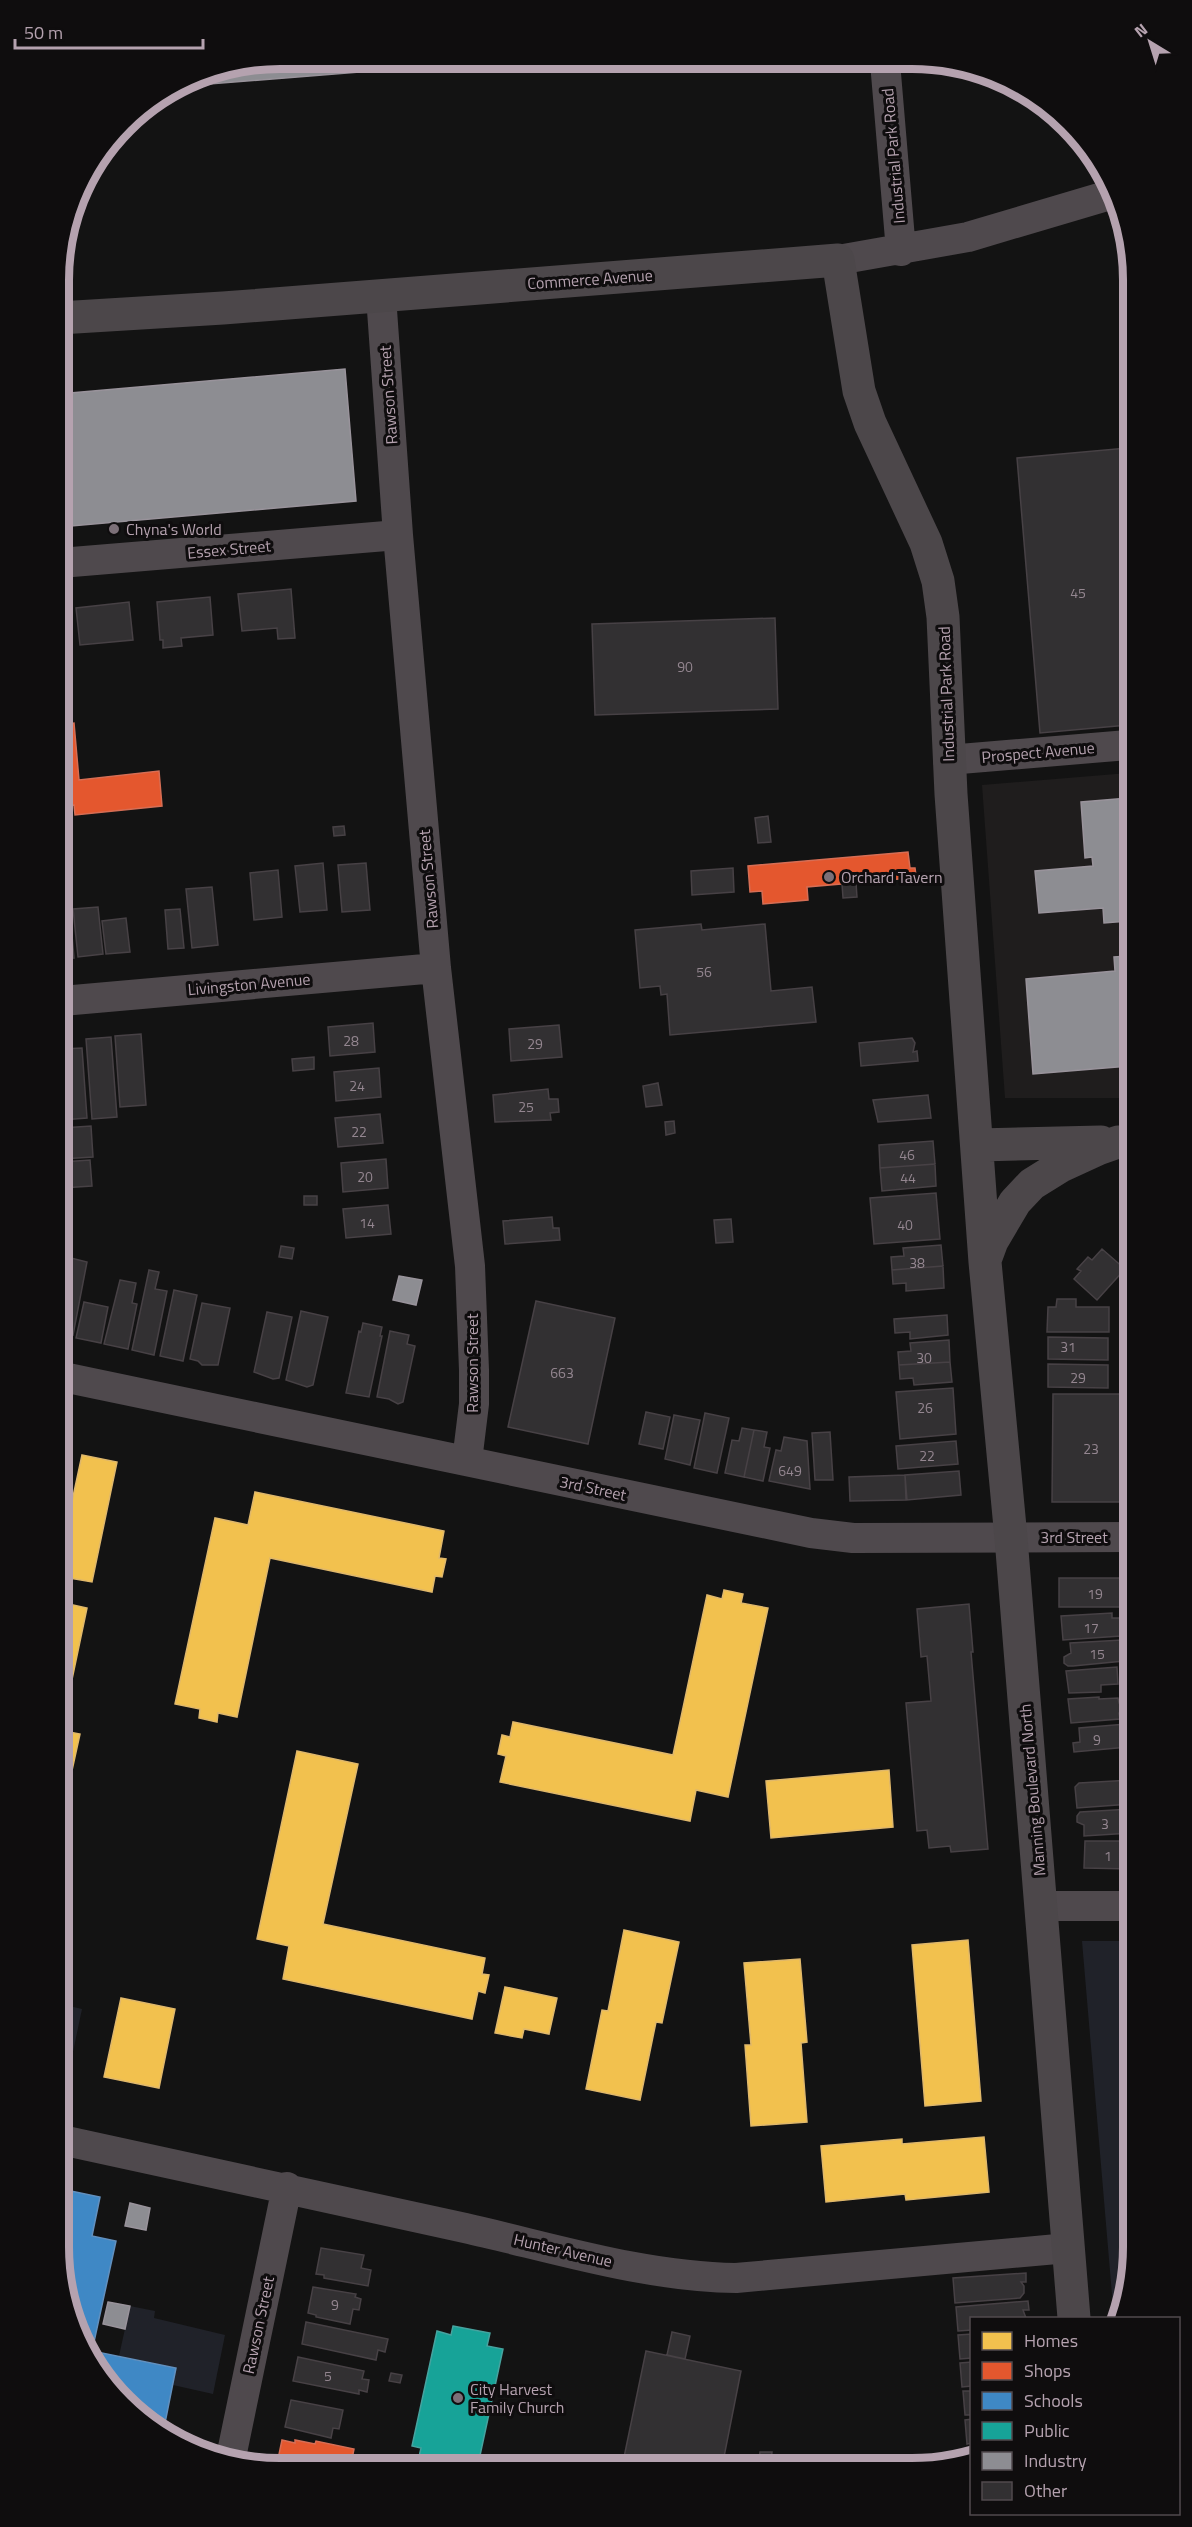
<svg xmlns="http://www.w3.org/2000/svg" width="1192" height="2527" viewBox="0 0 1192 2527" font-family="'Titillium Web',sans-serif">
  <rect width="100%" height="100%" fill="#131313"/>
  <path fill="#1f1d1d" d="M1128,773l1,325h-124l-23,-313z"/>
  <path fill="#202229" d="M1082,1941h50l1,321 -13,56h-6z
    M65,2005l17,4 -17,81z
    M130,2306l25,5 -1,7 71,17 -12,59 -40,-9 3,-17 -57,-12z"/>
  <path fill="#f2c14e" stroke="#e0b86b" stroke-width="1.5" d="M82,1455l35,7 -25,120 -28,-5 -1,-34z
    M255,1492l189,39 -5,27 7,1 -4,18 -7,-1 -3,16 -162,-34 -33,159 -19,-4 -1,9 -18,-4 1,-9 -25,-5 40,-186 33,7z
    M724,1590l19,4 -2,9 27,5 -40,189 -32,-7 -6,31 -190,-39 6,-26 -8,-2 4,-19 8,2 3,-15 160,33 34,-160 15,4z
    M64,1603l23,5 -17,81 -6,-2z
    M64,1731l16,3 -16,73z
    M297,1751l61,13 -35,160 162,34 -3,16 7,1 -4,18 -7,-2 -6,28 -189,-40 6,-33 -32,-7z
    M889,1770l4,57 -122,11 -5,-57z
    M624,1930l55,12 -17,81 -6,-1 -16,78 -54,-11 16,-79 6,1z
    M968,1940l13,161 -56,5 -13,-161z
    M800,1959l7,83 -6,1 6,79 -56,4 -6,-81h6l-7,-82z
    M505,1987l52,11 -8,36 -25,-5 -2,9 -27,-5z
    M121,1998l54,11 -16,79 -55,-11z
    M984,2137l5,55 -83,8 -1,-6 -79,8 -5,-56 81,-7v5z"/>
  <path fill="#e4572e" stroke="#d66e55" stroke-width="1.5" d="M74,723l5,57 80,-9 3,35 -87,9 -1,-10 -13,1v-81z
    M908,852l2,16h5l1,8h-6v2l-103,9 1,13 -45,4 -1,-13 -12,1 -2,-26z
    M282,2440l13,3v-3l20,4 1,-3 38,8 -3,15h-74z"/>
  <path fill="#3f88c5" stroke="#6290be" stroke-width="1.5" d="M66,2190l34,7 -8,39 24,5 -24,110 84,17 -13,65 -29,-20 -46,-55 -22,-53z"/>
  <path fill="#17a398" stroke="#46a39f" stroke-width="1.5" d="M453,2326l37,7 -3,13 16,3 -24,111 -10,-2v5l-61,1 2,-9 9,2 2,-9 -9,-2 25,-115 14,4z"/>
  <path fill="#8d8d92" stroke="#99939b" stroke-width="1.5" d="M280,58l229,2 -312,25 -1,-10z
    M345,369l11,132 -296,26 -1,-133z
    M1128,798v123l-24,2 -1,-15 -64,5 -4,-42 58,-5 -1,-9 -7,1 -4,-56z
    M1128,956l1,110 -96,8 -7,-95 89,-8 -1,-14z
    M399,1276l23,4 -6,25 -23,-5z
    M130,2203l20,5 -4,22 -21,-4z
    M108,2302l22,4 -5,23 -22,-5z"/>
  <path fill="#323032" stroke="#474145" stroke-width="1.5" d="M1127,448l1,277 -88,8 -23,-275z
    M291,589l4,49 -17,1 -1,-11 -35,3 -4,-37z
    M210,597l3,38 -32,3 1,8 -19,2v-8h-3l-3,-38z
    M129,602l4,38 -53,5 -4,-37z
    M775,618l3,91 -183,6 -3,-91z
    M768,816l3,26 -13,1 -3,-25z
    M344,826l1,9 -11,1 -1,-9z
    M323,863l4,47 -27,2 -5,-46z
    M366,863l4,47 -28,2 -4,-47z
    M733,868l1,24 -42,3 -1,-24z
    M278,870l4,47 -28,3 -4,-47z
    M856,883l1,14 -14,1 -1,-14z
    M212,887l6,58 -26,3 -6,-59z
    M98,907l5,47 -25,3 -5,-48z
    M180,909l4,39 -16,1 -3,-39z
    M70,913l4,45 -13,1v-45z
    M126,918l4,34 -24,2 -4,-33z
    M701,924l1,6 63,-6 6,67 41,-4 4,35 -146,13 -3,-41 -6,1 -1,-9 -20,2 -5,-58z
    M373,1023l2,29 -45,4 -2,-29z
    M559,1025l3,32 -51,4 -2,-32z
    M141,1034l5,71 -26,2 -5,-71z
    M111,1037l6,80 -25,2 -6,-80z
    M912,1038l3,5 -2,9 4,-1 1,10 -57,5 -2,-23z
    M82,1048l5,70 -25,2v-71z
    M314,1057v12l-21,2 -1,-12z
    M379,1068l2,29 -45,4 -2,-29z
    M658,1083l4,22 -16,2 -3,-21z
    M548,1089l1,10h9l1,13 -9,1 1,7 -56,2 -2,-27z
    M928,1095l3,23 -53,4 -5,-22z
    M380,1114l3,29 -45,4 -3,-29z
    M674,1121l1,12 -9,2 -1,-13z
    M91,1126l2,31 -31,2v-31z
    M933,1141l2,23 -55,4 -1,-23z
    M386,1159l2,29 -45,4 -2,-29z
    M90,1160l2,26 -30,2v-26z
    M935,1164l1,22 -54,5 -2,-23z
    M936,1193l4,46 -66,5 -4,-46z
    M304,1196h13v9h-13z
    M388,1205l3,29 -45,4 -3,-29z
    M552,1217l1,11h6l1,12 -55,4 -2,-23z
    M731,1219l2,23 -17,1 -2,-23z
    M941,1245l2,21 -51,4 -1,-13 13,-1 -1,-8z
    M281,1246l13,2 -2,11 -13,-2z
    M1102,1249l23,20 -28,31 -23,-21 7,-8 -4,-2 11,-12 4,3z
    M67,1257l20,5 -14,73 -10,-2v-59z
    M943,1266l1,22 -38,3v-8l-13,1 -1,-14z
    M149,1270l10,2 -4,17 12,2 -13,64 -22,-5z
    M120,1280l16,3 -4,20 5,1 -9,45 -24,-5z
    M174,1290l23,5 -14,66 -23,-5z
    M1057,1299h19v8h33v25h-62l1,-25h8z
    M536,1301l79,17 -27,126 -80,-17z
    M84,1302l24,5 -7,36 -25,-5z
    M202,1303l28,5 -12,57h-16l-4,-4 -8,-2z
    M301,1311l27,6 -15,68 -6,2 -21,-7z
    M267,1312l25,5 -13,61 -6,1 -19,-7z
    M947,1315l1,20 -38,4v-7l-15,1 -1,-14z
    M363,1323l19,4 -2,9h2l-13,61 -23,-4 13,-62 2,1z
    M390,1331l19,4 -2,9 8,2 -12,56 -5,2 -9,-5 -12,-2z
    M1048,1337l60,1v22l-60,-1z
    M949,1340l1,22 -51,3 -1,-13 13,-1 -1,-8z
    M950,1362l2,20 -38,3 -1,-7 -13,1 -1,-14z
    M1048,1364l60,1v23l-60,-1z
    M953,1388l3,46 -56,5 -4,-47z
    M1053,1394h77v108h-78z
    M646,1412l24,5 -7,32 -24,-5z
    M705,1413l24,5 -12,55 -23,-5z
    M674,1415l26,5 -10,45 -25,-6z
    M742,1428l12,2 -10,47 -19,-4 7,-33 7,1z
    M754,1430l13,2 -3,15 6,1 -7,33 -19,-4z
    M830,1432l3,48h-18l-3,-47z
    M784,1437l23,4 3,48 -41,-8 7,-31 5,1z
    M956,1441l2,23 -60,5 -2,-23z
    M959,1471l2,24 -54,5 -2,-25z
    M905,1475l1,25 -56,1 -1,-24z
    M1059,1578h72v29h-72z
    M969,1604l4,48h-2l17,197 -37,3 -1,-6 -21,2 -2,-18 -10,1 -11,-128 25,-2 -4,-45 -6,1 -4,-48z
    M1112,1613v5h8l1,18 -58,4 -2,-24z
    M1122,1640l2,21 -51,5h-5l-4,-3v-6l7,-4 -1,-10z
    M1117,1667l1,17 -17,1v7l-32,1 -3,-22z
    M1099,1697v2l19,-1 1,5h4l1,9 -5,1 1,6 -49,4 -3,-24z
    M1126,1724l2,23 -54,5 -1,-9 7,-1 -1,-14z
    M1131,1780v24l-54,4 -2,-21 4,-4z
    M1131,1809v24l-47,3v-11l-7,-3v-6l3,-4z
    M1085,1841h47v28l-48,-1z
    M321,2248l43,7 -3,13 10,2 -3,16 -44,-8v-3l-8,-1z
    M1026,2273v9h-5l3,4v7l-4,5 -65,5 -2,-25z
    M313,2287l43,7 -1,3 6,2 -2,11 -6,-1 -3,15 -34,-7v-2l-8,-2z
    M1028,2301l1,9h-6l3,8h-54v12l-14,1 -2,-24z
    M306,2322l82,17 -3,13 -7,-2 -2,10 -74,-16z
    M672,2332l18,4 -5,23 -18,-4z
    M972,2334v24l-12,1 -2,-24z
    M646,2351l95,20 -18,91h-100z
    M298,2357l66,14 -2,8 7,1 -2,12 -8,-2v4l-66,-13z
    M972,2362v24l-10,1 -2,-24z
    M391,2373l11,2 -2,8 -11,-2z
    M963,2391h9v24h-7z
    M291,2400l52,10 -4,19 -6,-1 -2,10 -46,-11z
    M972,2419v24l-5,1 -2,-24z
    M760,2452h12l-1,10h-12z"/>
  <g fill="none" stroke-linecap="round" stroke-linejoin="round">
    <path stroke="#4f494d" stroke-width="30" d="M885,62l16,189
      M838,260l130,-23 145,-43
      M381,296l17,239 38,433 34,298 4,104v34l-7,57
      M60,563l338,-28
      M948,760l180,-15
      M62,1001l374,-33
      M63,1377l748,156 42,5 277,-1
      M1041,1906h91
      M66,2141c133,28 266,57 399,87 89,20 180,49 271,50l332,-30
      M230,2462l57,-275"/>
    <path stroke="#4c474a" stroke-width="33" d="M59,318l164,-10 615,-48 21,131 11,32 56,120 12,38 5,36 8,177 34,468 26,276 63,780
      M978,1145l123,-3
      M985,1260l7,-19 23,-39 17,-18 29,-18 37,-17 20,-7h11"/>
  </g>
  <g fill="#7c7078" stroke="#0f0d0e" stroke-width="2">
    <circle cx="114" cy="529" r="6"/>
    <circle cx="829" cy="877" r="6"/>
    <circle cx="458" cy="2398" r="6"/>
  </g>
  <g text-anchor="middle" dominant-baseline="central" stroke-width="6" stroke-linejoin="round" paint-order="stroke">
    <g font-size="14" fill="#948690">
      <text x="1078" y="592">45</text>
      <text x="685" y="666">90</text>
      <text x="704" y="971">56</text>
      <text x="351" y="1040">28</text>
      <text x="535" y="1043">29</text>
      <text x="357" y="1085">24</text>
      <text x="526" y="1106">25</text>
      <text x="359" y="1131">22</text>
      <text x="907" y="1154">46</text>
      <text x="365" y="1176">20</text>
      <text x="908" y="1177">44</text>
      <text x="367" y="1222">14</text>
      <text x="905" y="1224">40</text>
      <text x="917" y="1262">38</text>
      <text x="1068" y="1346">31</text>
      <text x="924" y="1357">30</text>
      <text x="562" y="1372">663</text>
      <text x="1078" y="1377">29</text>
      <text x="925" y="1407">26</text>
      <text x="1091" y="1448">23</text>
      <text x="927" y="1455">22</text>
      <text x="790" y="1470">649</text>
      <text x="1095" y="1593">19</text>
      <text x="1091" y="1627">17</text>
      <text x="1097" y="1653">15</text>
      <text x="1097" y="1739">9</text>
      <text x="1105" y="1823">3</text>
      <text x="1108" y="1855">1</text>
      <text x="335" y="2304">9</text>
      <text x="328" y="2375">5</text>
    </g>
    <g font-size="16" fill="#b5a2af" stroke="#0f0d0e">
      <text transform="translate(893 156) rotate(-95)">Industrial Park Road</text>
      <text transform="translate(590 279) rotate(-4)">Commerce Avenue</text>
      <text transform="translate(388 395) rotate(-94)">Rawson Street</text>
      <text transform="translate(229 549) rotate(-5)">Essex Street</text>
      <text transform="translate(946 694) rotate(-92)">Industrial Park Road</text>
      <text transform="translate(1038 752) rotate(-5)">Prospect Avenue</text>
      <text transform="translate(428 879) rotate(-95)">Rawson Street</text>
      <text transform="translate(249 984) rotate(-5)">Livingston Avenue</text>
      <text transform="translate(472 1363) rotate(-90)">Rawson Street</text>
      <text transform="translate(593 1488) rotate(12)">3rd Street</text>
      <text x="1074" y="1537">3rd Street</text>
      <text transform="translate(1032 1790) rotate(-95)">Manning Boulevard North</text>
      <text transform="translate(563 2250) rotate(13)">Hunter Avenue</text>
      <text transform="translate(258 2325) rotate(-78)">Rawson Street</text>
    </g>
    <g font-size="16" fill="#b5a2af" stroke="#0f0d0e" text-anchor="start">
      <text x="126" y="529">Chyna's World</text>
      <text x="841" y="877">Orchard Tavern</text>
      <text x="470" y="2389">City Harvest<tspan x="470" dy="18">Family Church</tspan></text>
    </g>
  </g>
  <path d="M0 0H1192V2527H0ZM280 69H912A211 211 0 0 1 1123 280V2247A211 211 0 0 1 912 2458H280A211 211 0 0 1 69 2247V280A211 211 0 0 1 280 69Z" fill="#0f0d0e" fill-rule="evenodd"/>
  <path fill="none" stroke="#b5a2af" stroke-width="8" d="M280 69H912A211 211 0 0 1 1123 280V2247A211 211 0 0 1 912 2458H280A211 211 0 0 1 69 2247V280A211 211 0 0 1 280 69Z"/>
  <rect x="970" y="2317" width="210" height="198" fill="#0f0d0e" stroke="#51494e" stroke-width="1.5"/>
  <rect x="982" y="2332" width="30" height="18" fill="#f2c14e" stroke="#51494e" stroke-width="1.5"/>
  <text x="1024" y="2347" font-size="18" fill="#b5a2af">Homes</text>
  <rect x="982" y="2362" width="30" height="18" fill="#e4572e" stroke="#51494e" stroke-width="1.5"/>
  <text x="1024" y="2377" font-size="18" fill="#b5a2af">Shops</text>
  <rect x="982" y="2392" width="30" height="18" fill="#3f88c5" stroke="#51494e" stroke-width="1.5"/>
  <text x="1024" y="2407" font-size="18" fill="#b5a2af">Schools</text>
  <rect x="982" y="2422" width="30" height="18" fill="#17a398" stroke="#51494e" stroke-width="1.5"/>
  <text x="1024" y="2437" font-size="18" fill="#b5a2af">Public</text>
  <rect x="982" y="2452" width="30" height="18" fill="#8d8d92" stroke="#51494e" stroke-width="1.5"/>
  <text x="1024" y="2467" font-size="18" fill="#b5a2af">Industry</text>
  <rect x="982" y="2482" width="30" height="18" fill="#323032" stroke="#51494e" stroke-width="1.5"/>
  <text x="1024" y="2497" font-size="18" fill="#b5a2af">Other</text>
  <g transform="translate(1150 42) rotate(322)" stroke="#0f0d0e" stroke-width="4.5" paint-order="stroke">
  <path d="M0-4.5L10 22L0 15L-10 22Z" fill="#b5a2af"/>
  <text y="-9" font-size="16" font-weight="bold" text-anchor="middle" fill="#b5a2af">N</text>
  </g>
  <path d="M15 39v9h188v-9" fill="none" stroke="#b5a2af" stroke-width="3"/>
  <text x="24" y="39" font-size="18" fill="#b5a2af" stroke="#0f0d0e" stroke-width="4.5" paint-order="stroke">50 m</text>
</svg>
